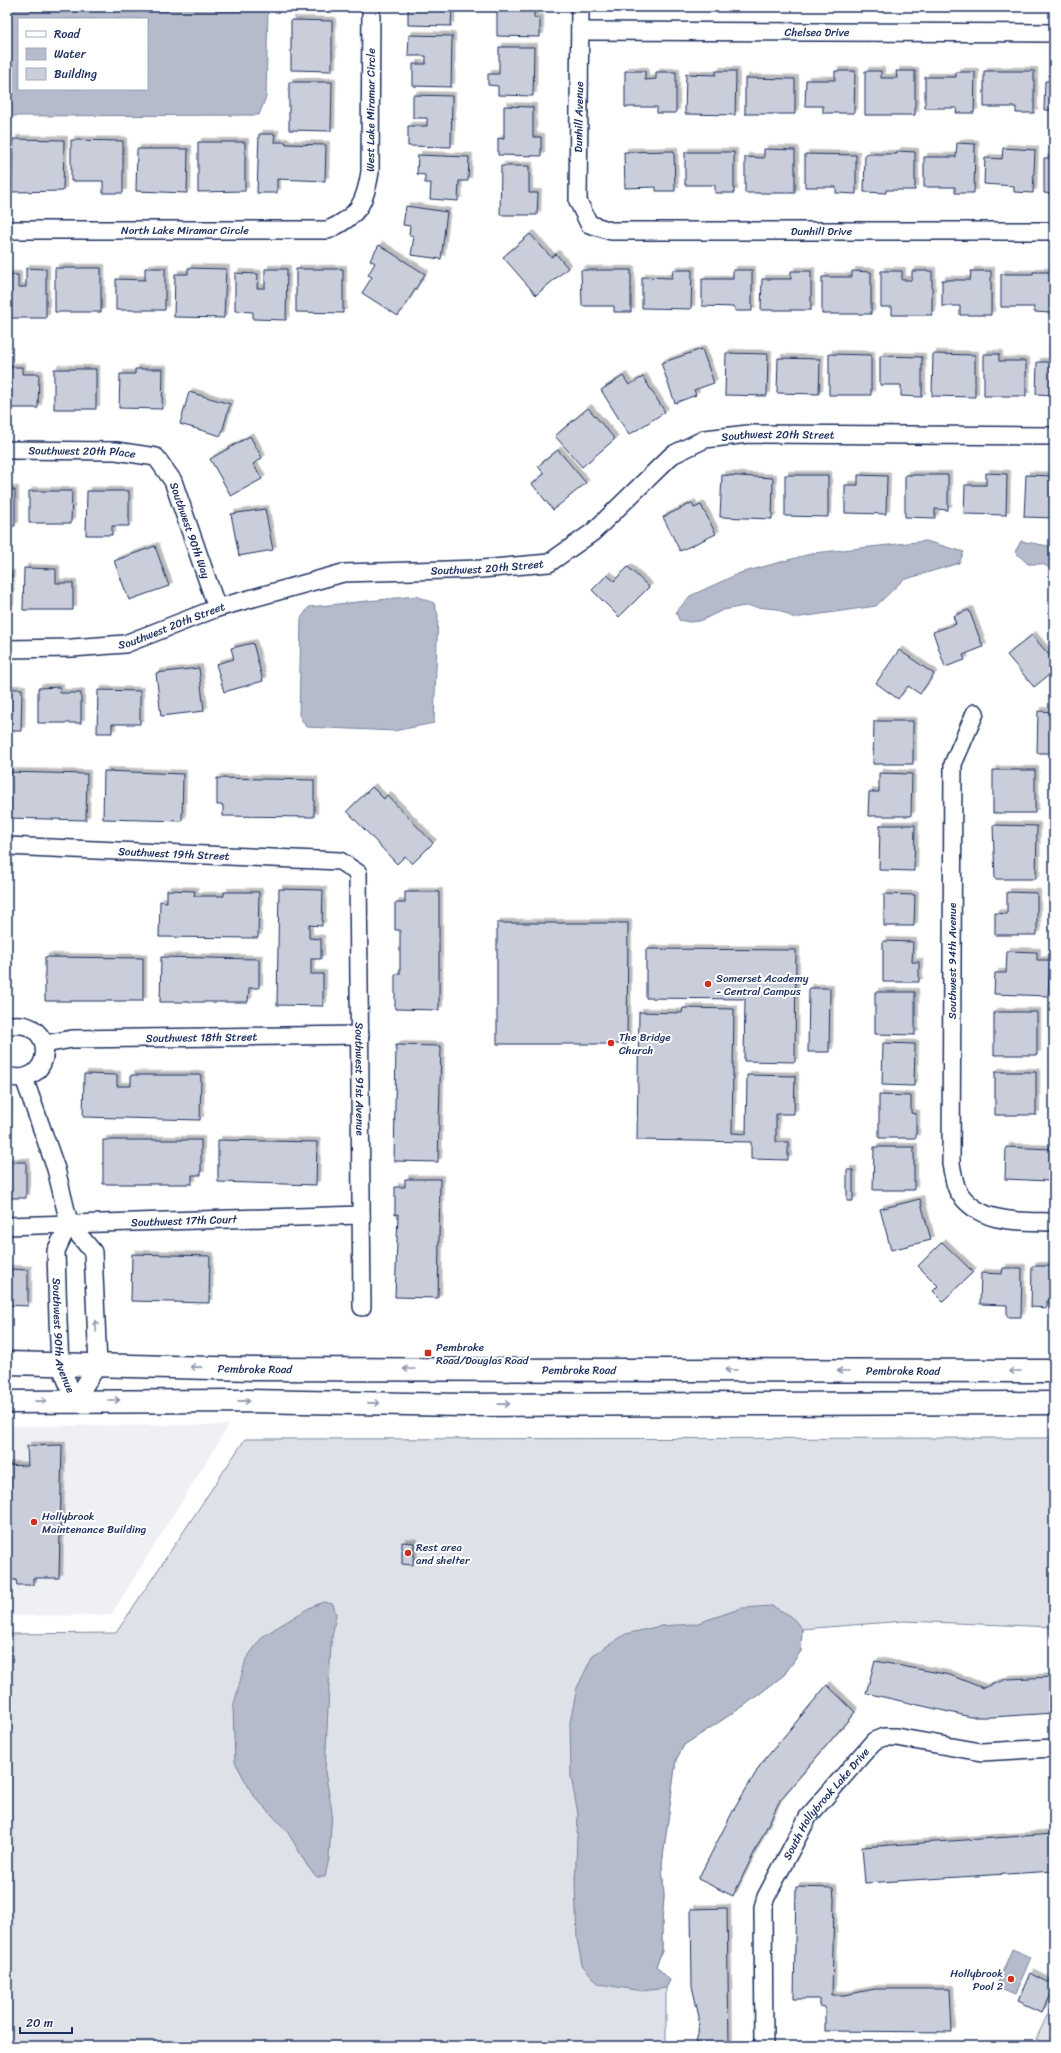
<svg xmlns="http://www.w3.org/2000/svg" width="1061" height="2053" viewBox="0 0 1061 2053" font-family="Sriracha,sans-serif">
  <defs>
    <filter id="shadow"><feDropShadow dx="3.5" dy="-3.5" stdDeviation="0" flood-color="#0004"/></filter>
  </defs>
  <rect width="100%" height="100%" fill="#fff"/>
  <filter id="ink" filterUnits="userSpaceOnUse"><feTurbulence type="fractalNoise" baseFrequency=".025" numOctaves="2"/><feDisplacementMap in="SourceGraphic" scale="8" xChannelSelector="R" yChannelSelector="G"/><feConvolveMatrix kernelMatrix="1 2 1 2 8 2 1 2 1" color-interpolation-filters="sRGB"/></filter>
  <g filter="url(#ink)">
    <path fill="#eff0f4" d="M229,1425l-118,190 -104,1v-190z"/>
    <path fill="#dee1e7" stroke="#7c88a2" d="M1054,1438v189l-150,-6 -102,8 -1,22 -17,24 -39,30 -61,40 -8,15 -14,104 2,33 -2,24v30l-6,15 14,14 -4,8v58h-659v-412l109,-1 129,-194z
      M1054,2001v45h-3l-15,-7z"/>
    <path fill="#b5bbca" stroke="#77839f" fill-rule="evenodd" d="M7,7h261l-2,90 -7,18 -252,1zM19,19h128v70h-128z
      M926,541l38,11 -5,11 -56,17 -27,26 -82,12 -17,-9 -32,-3 -22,4 -23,11 -11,1 -10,-2 -3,-8 14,-16 50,-23 74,-20z
      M1021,541l33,6v23l-12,-6h-14l-13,-12z
      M416,596l18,7 4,12 -4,108 -40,8 -88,-4 -7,-12 2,-97 8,-11z
      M323,1602l10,2 3,10 -5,30 -6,128 7,39 -3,47 -4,19h-8l-9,-10 -21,-36 -34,-36 -18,-33 -2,-54 13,-49 17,-23 46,-28z
      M772,1606l19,10 11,13 -1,22 -17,24 -39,30 -61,40 -8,15 -14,104 2,33 -2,24v30l-6,15 14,14 -4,8 -24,3 -43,-7 -17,-19 -5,-26 -2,-54 3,-71 -7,-37 -1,-55 7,-34 16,-33 33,-21 34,-8 35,-2 47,-16z
      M1012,1949l19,8 -16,38 -19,-8z"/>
    <path fill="#caceda" stroke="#1b2f5e" filter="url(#shadow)" d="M290,7h43v3h-43z
      M408,7h44l-1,19 -43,-1z
      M497,7h37v11h6v19l-43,-1z
      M291,20l41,1v50l-41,-1z
      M409,35l43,1 -1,51 -38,-1v-22h13v-8h-18z
      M499,47h35l-1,49 -35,-1v-9l-10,-1v-11h11z
      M625,71h20v9l11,-1v-7h20v41h-19v-6h-32z
      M716,71h20l-1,44 -50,-1 1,-40 30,1z
      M835,71h20l-1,42h-31v-7h-18l1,-26h29z
      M865,71h16v7h16l-1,-7h19v44h-50z
      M984,71h50v42h-18v-6h-32z
      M956,72h19l-1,41h-18l1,-5h-32v-31h31z
      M745,78l50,1v35h-50z
      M1045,81h9v29h-10z
      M289,82h43l-1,49 -42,-1z
      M413,95l39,1 -1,51 -43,-1v-20h19v-8h-14z
      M504,106l29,1v30h8v19l-43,-1v-17l6,1z
      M259,134h16l-1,8h12v2l40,1 -1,36 -48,-2v14h-20z
      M13,139l51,1 -1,51 -51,1z
      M71,140l52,1v52h-20v-12h-32z
      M198,142h47v49l-47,1z
      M957,143l18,1 -1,49h-19v-6h-31v-30h32z
      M1003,148l32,2 -2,43 -19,-1v-6l-30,-2 1,-26 17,1z
      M137,149h51l-1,44 -51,-2z
      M764,149l31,1v43h-50v-36l19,1z
      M674,151l1,40h-19v-4l-31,1 -1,-36z
      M897,151l18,1v38h-29v3l-22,-1 1,-38h32z
      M685,152h49v41h-19v-8h-30z
      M805,154l51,1v39l-20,-1v-6h-31z
      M418,155l51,2 -1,24h-9l-1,20 -28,-2 1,-16h-6v-8l-8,-1z
      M1044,158h10v36l-10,-1z
      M501,166h28v27h9l-1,22h-37z
      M406,206l41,6 -6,47 -30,-4 3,-19 -5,-1 1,-9 -7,-1z
      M530,234l21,23 5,-3 12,14 -32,27 -33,-38z
      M379,245l46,29 -27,42 -36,-23 10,-16 -4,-2 7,-12 -5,-3z
      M26,268l20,1v49h-39v-43h11v12h8z
      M55,268h46v44h-46z
      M145,268h20v42h-49v-31l29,1z
      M188,268l38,1 -2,49 -50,-1 1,-43h13z
      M265,269h22l-1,51 -33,-1v-7l-18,-1v-38l23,1 -1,14h8z
      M296,269h47v44l-47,-1z
      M581,270h50v42h-17v-6h-32z
      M673,270h19l-1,39 -49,-1v-31l30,1z
      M733,270h19v41h-17v-4l-33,-1v-27h31z
      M791,271h20v39h-50l1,-31h29z
      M852,271l19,1v42h-49v-37h30z
      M881,271h21v9h10v-9h20v44h-40v-8h-11z
      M971,271h20v44h-31v-9h-18v-26h28z
      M1033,272h19l-1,41 -17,-1v-5h-33v-33h32z
      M702,349l12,34 -20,7 2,5 -21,8 -14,-40z
      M726,353l42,1 -1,42 -42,-1z
      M829,354l42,1v40h-42z
      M933,354l42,1v42l-43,-1z
      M984,354h15v7h27v35h-42z
      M880,356l42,1v40l-21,-1v-11h-21z
      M778,358l42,1 -1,35 -42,-1z
      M1037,362h17v33l-18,-1z
      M7,367h15v7h17l-1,34h-31z
      M54,369h42v40h-42z
      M135,369h28l-1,40 -43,-1 1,-34h15z
      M623,376l6,9 14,-8 22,35 -36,23 -28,-45z
      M189,392l41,12 -9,32 -41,-12z
      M588,408l27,31 -33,28 -27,-31z
      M250,436l12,22 -9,6 9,15 -31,17 -21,-37z
      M558,450l28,33 -33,27 -21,-26 12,-10 -6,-8z
      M986,473l21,1 -1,41 -42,-1 1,-29h21z
      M722,475l51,3 -1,41 -52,-2z
      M785,475h43v42l-43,-1z
      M858,475l29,1 -1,38 -41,-1v-28h13z
      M905,475h43v35l-13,-1v9l-30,-1z
      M1026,475l28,1v42l-30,-1z
      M7,490h8v36h-8z
      M29,491h43l-1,32h-42z
      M87,491h42v35h-17v9h-26z
      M692,503l2,5 7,-3 15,29 -36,17 -17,-34z
      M265,509l8,41 -34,6 -8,-42z
      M155,546l14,40 -40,14 -15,-39z
      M628,567l21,20 -30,30 -27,-27 15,-15 7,6z
      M24,568l32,1v14h17v27h-50z
      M7,574h4l-1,34h-3z
      M969,610l14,37 -20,8 2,5 -20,7 -12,-35 23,-8 -3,-8z
      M1032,635l22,26v10l-20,16 -27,-32z
      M253,643l10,38 -39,11 -8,-28 18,-5 -3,-11z
      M899,650l35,24 -14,20 -12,-8 -10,13 -22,-16z
      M199,668l5,43 -43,5 -5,-43z
      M60,687v6h21v30h-43v-35z
      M7,689h15l-1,42h-14z
      M98,690l42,1v33h-28v9h-15z
      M1038,711l16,1v41h-17z
      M874,721h39v43h-40z
      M993,770h42v43h-42z
      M104,771l79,3 -1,47 -79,-2z
      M7,772l80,2 -1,46 -79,-2z
      M879,773l33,1 -1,42h-43l1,-24h10z
      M217,778l97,2v37l-91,-1v-11h-6z
      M372,787l12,12 3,-4 46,48 -21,21 -7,-8 -8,8 -50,-53z
      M880,825h35l-1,46 -35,-1z
      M993,825l44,1 -1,53h-41z
      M279,889l44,1 -1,36 -13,-1v13l12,1v20h-10v15h12v32l-46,-1z
      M167,890l28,1 -1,5h30v-4h35l-1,46 -99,-1 1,-36 7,1z
      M405,892h34v118l-44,-1v-35h5v-44h-5v-27h10z
      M1007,892l30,1v42h-42v-22l12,1z
      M884,894l31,1 -1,31h-30z
      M497,923h131l-1,121h-130z
      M883,941l30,1 -1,20h7v20h-36z
      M646,949l150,1 -1,112 -51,-1 1,-62 -99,-1z
      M1007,951l30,1v8h13l-2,36 -54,-2 1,-21h11z
      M45,957l98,1v43h-98z
      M161,957l98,2v29h-10l-1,14h-88z
      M809,988h21l-1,64h-21z
      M875,992h40v43l-40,-1z
      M683,1008l51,1 -2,124 14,1 1,-59 48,1 -1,38h-18v28h12v18l-37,-1v-17l-114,-2 2,-128 43,1z
      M994,1012h43v43h-43z
      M883,1043l32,1 -1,42 -32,-1z
      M396,1045l45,1 -3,116 -44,-1z
      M995,1072h41v43h-41z
      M84,1074l33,1v11h14v-11h70l-1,45 -117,-3z
      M879,1095l32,1v17l5,1v24h-37z
      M7,1102h2l-1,36h-1z
      M103,1140h98v35h-9v9h-89z
      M218,1140l99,2 -1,43 -98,-3z
      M874,1147h40v43h-41z
      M1006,1147l45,2 -2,32 -44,-2z
      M7,1162h19v36h-19z
      M847,1170h6v31h-6z
      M405,1179h35l-2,119 -43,-1 3,-83 -3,1v-28h10z
      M920,1199l11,41 -40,10 -11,-41z
      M942,1242l31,30 -30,29 -10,-10 5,-5 -20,-20z
      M132,1254l78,2 -1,47 -78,-2z
      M1032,1266h22v35h-7v7l-16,-1z
      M1003,1268h19l-1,49h-14v-12l-27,-1 1,-31 21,1z
      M7,1269l21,1v36l-21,-1z
      M62,1445l-3,133h-26v7h-16l-1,-5 -9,-1v-114l21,1 -1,-20z
      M402,1542l12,1 -1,22 -11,-1z
      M875,1661l75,14 33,13 24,-9 47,-2v36l-62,4h-21l-105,-24z
      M827,1685l28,27 -75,88 -47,96 -35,-17 35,-68 28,-47z
      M1054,1834v37l-189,12 -3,-36z
      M796,1887l37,1 1,11 -2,96h13l30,-6h75l2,43 -127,-1v-24l-6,-1v-7h-25z
      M727,1908l2,138h-34l3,-12 1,-17 -7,-31 -1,-77z
      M1030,1973l24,12 -12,27 -24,-11z"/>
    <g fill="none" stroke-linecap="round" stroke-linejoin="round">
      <defs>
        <g id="street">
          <path id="s1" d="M580,7l-2,194 11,23 22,7h443"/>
          <path id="s2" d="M580,31l474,2"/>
          <path id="s3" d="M7,230h321c30,-14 37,-26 42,-58l1,-165"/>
          <path id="s4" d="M7,450l109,1 40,6 17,24 44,127"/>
          <path id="s5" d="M7,649l65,-1 53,-4 92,-36 126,-35 138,-4 68,-6 44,-31 79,-77 33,-16 43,-5 306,2"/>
          <path d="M975,713l-22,51 -2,400c2,9 3,20 7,27 21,34 62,30 96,31"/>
          <path id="s6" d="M7,846l333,15 18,12 4,434"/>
          <path d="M7,1026c52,-11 48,64 0,50"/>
          <path id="s7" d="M45,1044l27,-5 288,-4"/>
          <path d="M24,1078l32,91 13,54 24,29 5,113 -23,35"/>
          <path id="s8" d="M69,1223l-13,28 2,69 2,45 15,35"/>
          <path id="s9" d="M7,1226l354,-11"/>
          <path id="s10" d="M764,2046l-1,-139 3,-10 42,-80 66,-76 10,-4h12l85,15 73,-4"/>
        </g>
        <g id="secondary">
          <path id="s11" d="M7,1363l246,6 801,2"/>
          <path d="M7,1402l237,-1 217,4 593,-2"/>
        </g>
      </defs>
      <use href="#street" stroke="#1b2f5e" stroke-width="20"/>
      <use href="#secondary" stroke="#1b2f5e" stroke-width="25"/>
      <use href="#street" stroke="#fff" stroke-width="17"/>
      <use href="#secondary" stroke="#fff" stroke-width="22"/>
    </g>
    <defs><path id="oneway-shaft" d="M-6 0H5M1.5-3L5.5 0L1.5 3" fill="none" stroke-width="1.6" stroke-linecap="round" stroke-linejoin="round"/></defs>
    <g stroke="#8d97ae">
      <use href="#oneway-shaft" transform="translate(96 1326) rotate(-92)"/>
      <use href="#oneway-shaft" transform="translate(196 1367) rotate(-179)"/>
      <use href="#oneway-shaft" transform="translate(409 1369) rotate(-180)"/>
      <use href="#oneway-shaft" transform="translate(731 1370) rotate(-180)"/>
      <use href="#oneway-shaft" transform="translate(843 1371) rotate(-180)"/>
      <use href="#oneway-shaft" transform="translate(1015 1371) rotate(-180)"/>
      <use href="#oneway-shaft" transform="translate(114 1400)"/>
      <use href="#oneway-shaft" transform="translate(41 1401) rotate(-1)"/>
      <use href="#oneway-shaft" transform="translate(244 1401) rotate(1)"/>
      <use href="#oneway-shaft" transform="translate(374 1403) rotate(1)"/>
      <use href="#oneway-shaft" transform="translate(504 1404) rotate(-1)"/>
    </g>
  </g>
  <g fill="#c8321e" stroke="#fff" stroke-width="1.5">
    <circle cx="708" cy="984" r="4"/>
    <circle cx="611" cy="1043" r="4"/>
    <rect x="424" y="1349" width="8" height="8" rx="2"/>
    <circle cx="34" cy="1522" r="4"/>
    <circle cx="408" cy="1553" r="4"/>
    <circle cx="1011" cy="1979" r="4"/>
  </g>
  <g text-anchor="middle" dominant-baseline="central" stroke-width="4" stroke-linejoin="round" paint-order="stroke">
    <g font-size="11" fill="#1b2f5e" stroke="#fff">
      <text stroke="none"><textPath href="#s2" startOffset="237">Chelsea Drive</textPath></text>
      <text stroke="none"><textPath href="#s3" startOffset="459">West Lake Miramar Circle</textPath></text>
      <text transform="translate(579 117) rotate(-89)">Dunhill Avenue</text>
      <text stroke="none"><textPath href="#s3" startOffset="178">North Lake Miramar Circle</textPath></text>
      <text stroke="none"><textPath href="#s1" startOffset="453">Dunhill Drive</textPath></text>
      <text stroke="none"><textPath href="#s5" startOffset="828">Southwest 20th Street</textPath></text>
      <text stroke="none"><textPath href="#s4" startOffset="75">Southwest 20th Place</textPath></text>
      <text stroke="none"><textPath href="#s4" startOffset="231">Southwest 90th Way</textPath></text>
      <text stroke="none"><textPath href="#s5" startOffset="492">Southwest 20th Street</textPath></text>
      <text stroke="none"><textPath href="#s5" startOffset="168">Southwest 20th Street</textPath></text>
      <text stroke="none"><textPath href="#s6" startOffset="167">Southwest 19th Street</textPath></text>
      <text transform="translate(952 961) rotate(-90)">Southwest 94th Avenue</text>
      <text stroke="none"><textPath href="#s7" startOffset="157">Southwest 18th Street</textPath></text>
      <text stroke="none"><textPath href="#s6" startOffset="561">Southwest 91st Avenue</textPath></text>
      <text stroke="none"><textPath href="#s9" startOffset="177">Southwest 17th Court</textPath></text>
      <text stroke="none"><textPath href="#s8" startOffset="116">Southwest 90th Avenue</textPath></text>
      <text stroke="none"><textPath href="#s11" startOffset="248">Pembroke Road</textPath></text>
      <text stroke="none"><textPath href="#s11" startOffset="572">Pembroke Road</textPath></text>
      <text stroke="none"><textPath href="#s11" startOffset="896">Pembroke Road</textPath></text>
      <text stroke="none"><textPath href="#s10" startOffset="261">South Hollybrook Lake Drive</textPath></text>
    </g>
    <g font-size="11" fill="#1b2f5e" stroke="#fff" text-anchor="start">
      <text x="716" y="978">Somerset Academy<tspan x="716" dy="13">- Central Campus</tspan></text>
      <text x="619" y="1037">The Bridge<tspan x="619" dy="13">Church</tspan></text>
      <text x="436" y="1347">Pembroke<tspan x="436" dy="13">Road/Douglas Road</tspan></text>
      <text x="42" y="1516">Hollybrook<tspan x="42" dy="13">Maintenance Building</tspan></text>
      <text x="416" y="1547">Rest area<tspan x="416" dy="13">and shelter</tspan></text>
      <text x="1003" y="1973" text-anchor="end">Hollybrook<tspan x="1003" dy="13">Pool 2</tspan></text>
    </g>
  </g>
  <rect width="1061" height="2053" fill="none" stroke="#fff" stroke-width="24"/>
  <rect x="12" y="12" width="1037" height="2029" fill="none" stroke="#1b2f5e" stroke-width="1.5" filter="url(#ink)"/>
  <rect x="18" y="18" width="130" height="72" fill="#ffffff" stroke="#a4acbf"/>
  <rect x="26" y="31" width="20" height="6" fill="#ffffff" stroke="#a4acbf"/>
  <text x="54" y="38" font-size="12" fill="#1b2f5e">Road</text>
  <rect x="26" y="48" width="20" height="12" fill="#b5bbca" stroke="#a4acbf"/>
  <text x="54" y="58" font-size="12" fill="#1b2f5e">Water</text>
  <rect x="26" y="68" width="20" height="12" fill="#caceda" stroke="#a4acbf"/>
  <text x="54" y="78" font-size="12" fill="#1b2f5e">Building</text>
  <path d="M20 2027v6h52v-6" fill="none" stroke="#1b2f5e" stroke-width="2"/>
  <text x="26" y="2027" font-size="12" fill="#1b2f5e" stroke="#ffffff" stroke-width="3" paint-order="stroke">20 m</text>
</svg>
